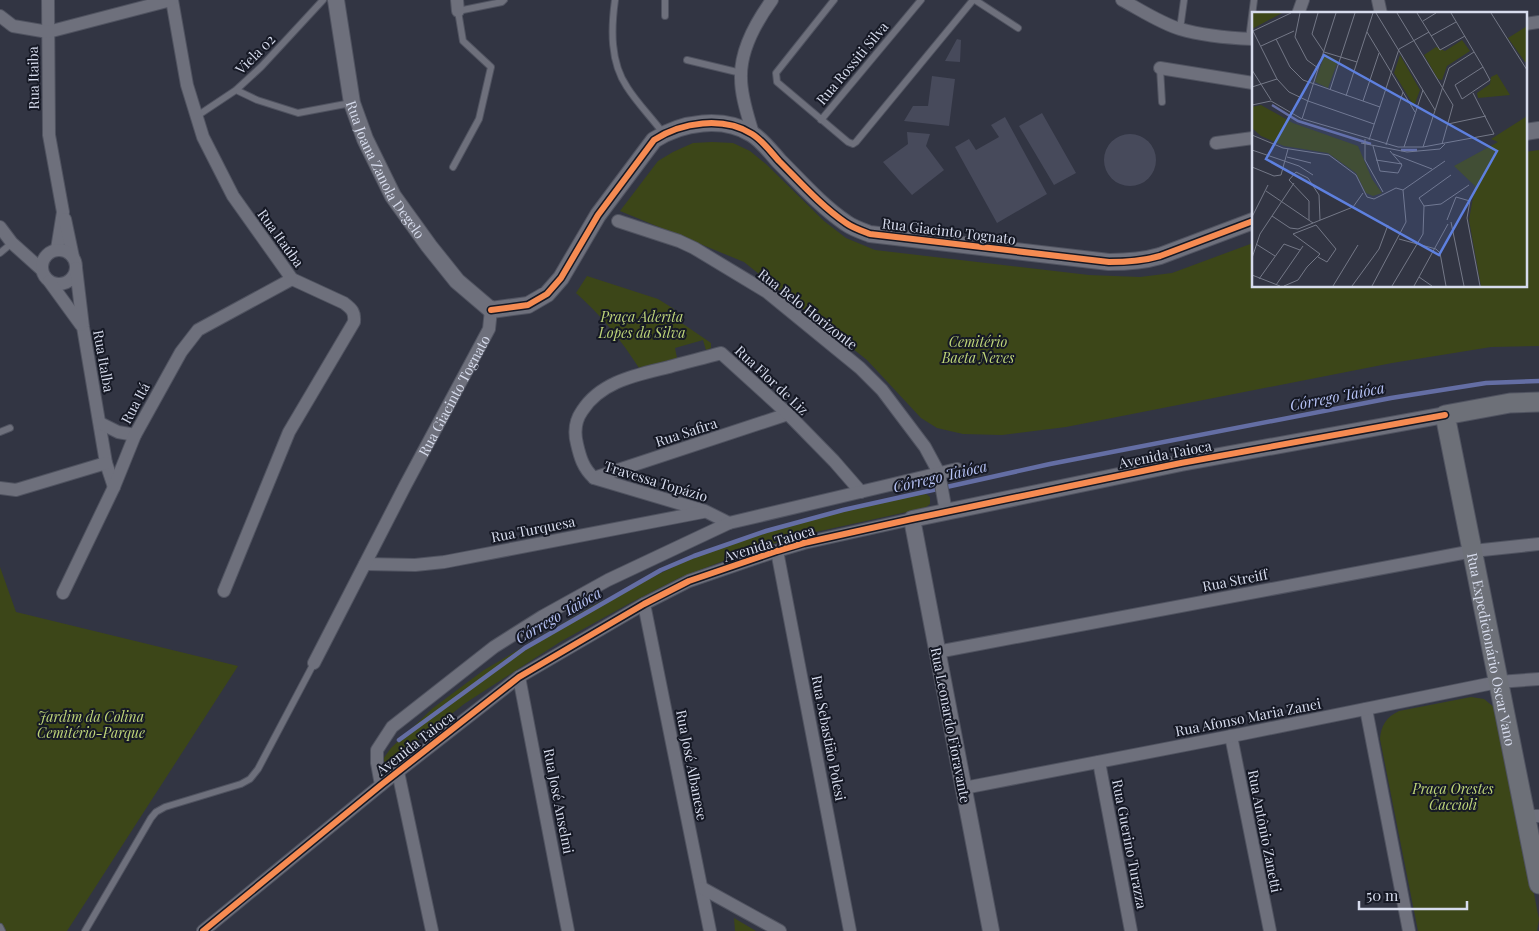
<svg xmlns="http://www.w3.org/2000/svg" width="1539" height="931" viewBox="0 0 1539 931" font-family="'Playfair Display',serif">
  <rect width="100%" height="100%" fill="#323543"/>
  <path fill="#3c4618" d="M712,142l21,1 17,8 16,13 58,57 22,17 29,12 214,25 51,2 32,-4 81,-30v43h272v-134l14,-2v196l-48,1 -99,16 -326,64 -64,8 -39,-1 -26,-6 -16,-10 -54,-58 -123,-98 -124,-51 38,-50 15,-9 20,-9z
    M587,276l71,23 16,10 -4,6 41,28v5l-5,2 -3,-10 -28,8 2,10 -38,10c-17,-27 -39,-54 -63,-75z
    M926,494l4,3v7l-5,4 -123,27 -55,17 -66,25 -51,26 -70,39 -96,62 -75,60h-3l-3,-5 8,-11 42,-40 51,-38 112,-66 109,-52 77,-26 80,-20z
    M0,567l16,45 222,54 -171,265h-67z
    M1471,697l13,2 11,9 17,75 27,136 -2,12h-119l-38,-192c1,-13 6,-22 19,-28z
    M734,918l22,13h-21z"/>
  <g fill="none" stroke-linecap="round" stroke-linejoin="round">
    <path stroke="#646ea4" stroke-width="4.5" d="M399,740l126,-92 136,-78 33,-14 72,-25 77,-21 207,-46 341,-66 95,-15 53,-2"/>
  </g>
  <path fill="#474a5b" d="M957,39l4,1 -1,22 -15,-1z
    M932,76l23,3 -6,47 -45,-5 9,-15h15z
    M1042,113l34,60 -22,12 -35,-59z
    M1005,117l42,77 -50,29 -42,-76 14,-8 7,11 23,-13 -8,-12z
    M907,132l23,2 -4,12 18,24 -32,25 -29,-33 25,-18z
    M1104 160a26 26 0 1 1 52 0a26 26 0 1 1-52 0Z"/>
  <g fill="none" stroke-linecap="round" stroke-linejoin="round">
    <defs>
      <path id="service" d="M615,0c-4,29 -5,62 12,87 10,16 25,31 36,46
        M834,0l-58,73 1,9 71,60 5,2 3,-2 117,-142
        M975,0l43,28
        M665,16v-16
        M1180,29l4,-29
        M1249,39l5,-39
        M687,60l54,13
        M1160,68l2,34
        M236,90l21,10 41,13 53,-10
        M197,116l39,-26 25,-23 62,-67
        M821,120l100,-120
        M453,167l26,-48 12,-52 -28,-26 -5,-30 44,-9 2,-2
        M0,253l12,-10
        M0,432l10,-4
        M0,927l2,4
        M85,931l66,-113 5,-6 9,-5 76,-23 9,-5 8,-10 56,-106"/>
      <g id="minor">
        <path d="M48,0l1,135 14,77 -6,37"/>
        <path d="M172,0l15,85 16,52 30,59 59,83 52,24c8,6 11,9 10,19l-65,110 -65,159"/>
        <path d="M457,0l1,11"/>
        <path d="M1122,0c19,10 38,23 58,29 23,7 49,9 73,10"/>
        <path d="M1378,0l3,14"/>
        <path d="M1298,14l5,-14"/>
        <path d="M0,16l13,10 35,6 123,-32"/>
        <path d="M1525,24l14,-2"/>
        <path d="M1160,68l93,15"/>
        <path d="M753,134c-5,-18 -12,-37 -12,-56 -1,-28 15,-56 31,-78"/>
        <path d="M1216,143l37,-5"/>
        <path d="M65,219l8,38"/>
        <path d="M618,221l61,20 15,7 73,44 93,76 22,22 43,57 14,26 7,39"/>
        <path d="M0,227l12,16 29,26"/>
        <circle cx="59" cy="267" r="17"/>
        <path d="M76,268l7,59 23,136 8,24"/>
        <path d="M49,281l32,44"/>
        <path d="M100,423l18,9 17,3"/>
        <path d="M594,478l194,-64"/>
        <path d="M0,488l16,2 90,-27"/>
        <path d="M729,523l-24,-12 -111,-33c-11,-10 -14,-21 -17,-34 -3,-12 -2,-23 5,-33 19,-30 55,-36 87,-44 17,-5 35,-9 52,-14l67,61 46,47 27,31"/>
        <path d="M777,551l73,380"/>
        <path d="M365,564l50,1 29,-3 259,-50"/>
        <path d="M63,593l51,-106 21,-52 46,-83 17,-22 94,-51"/>
        <path d="M644,604l66,327"/>
        <path d="M937,652l536,-101 66,-7"/>
        <path id="s1" d="M314,663l91,-177 84,-157 2,-19"/>
        <path d="M519,677l49,254"/>
        <path d="M1366,709l43,222"/>
        <path d="M1231,736l39,195"/>
        <path d="M1099,762l32,169"/>
        <path d="M398,772l34,159"/>
        <path d="M381,785l-4,-22v-13l15,-23 102,-80 49,-31 65,-36 121,-57 228,-54"/>
        <path d="M964,788l278,-54 256,-52 41,-3"/>
        <path d="M1525,816h14"/>
        <path d="M702,888l78,43"/>
        <path d="M203,931l178,-146 138,-108 125,-73 45,-23 88,-30 27,-8 108,-24"/>
      </g>
      <g id="tertiary">
        <path id="s2" d="M336,0l16,103 13,36 28,57 36,50 28,35 34,29 37,-5 19,-11 14,-16 37,-63 56,-75c28,-18 69,-24 98,-6 10,6 19,18 27,27 21,21 42,45 67,62 7,5 16,8 24,11l239,28c18,0 34,-1 51,-6l93,-35"/>
        <path d="M1525,132l14,-2"/>
        <path d="M991,931l-79,-412 269,-56 264,-48"/>
      </g>
      <g id="secondary">
        <path id="s3" d="M1539,402l-29,1 -65,12 94,469"/>
      </g>
    </defs>
    <use href="#service" stroke="#505360" stroke-width="8"/>
    <use href="#minor" stroke="#505360" stroke-width="14"/>
    <use href="#tertiary" stroke="#505360" stroke-width="18"/>
    <use href="#secondary" stroke="#505360" stroke-width="21"/>
    <use href="#service" stroke="#6e707c" stroke-width="6"/>
    <use href="#minor" stroke="#6e707c" stroke-width="12"/>
    <use href="#tertiary" stroke="#6e707c" stroke-width="16"/>
    <use href="#secondary" stroke="#6d7078" stroke-width="19"/>
    <defs>
      <path id="cycleway" d="M491,310l37,-5 19,-11 14,-16 37,-63 56,-75c28,-18 69,-24 98,-6 10,6 19,18 27,27 21,21 42,45 67,62 7,5 16,8 24,11l239,28c18,0 34,-1 51,-6l93,-35
        M203,931l178,-146 138,-108 125,-73 45,-23 88,-30 27,-8 108,-24 269,-56 264,-48"/>
    </defs>
    <use href="#cycleway" stroke="#161925" stroke-width="9"/>
    <use href="#cycleway" stroke="#f68b52" stroke-width="6"/>
  </g>
  <g text-anchor="middle" dominant-baseline="central" stroke-width="4" stroke-linejoin="round" paint-order="stroke">
    <g font-size="14" fill="#d7dced" stroke="#161925">
      <text transform="translate(255 54) rotate(-45)">Viela 02</text>
      <text transform="translate(852 63) rotate(-50)">Rua Rossiti Silva</text>
      <text transform="translate(33 78) rotate(-91)">Rua Itaiba</text>
      <text stroke="none"><textPath href="#s2" startOffset="179">Rua Joana Zanola Degelo</textPath></text>
      <text transform="translate(949 231) rotate(7)">Rua Giacinto Tognato</text>
      <text transform="translate(281 238) rotate(54)">Rua Itaúba</text>
      <text transform="translate(808 309) rotate(38)">Rua Belo Horizonte</text>
      <text transform="translate(104 361) rotate(80)">Rua Italba</text>
      <text transform="translate(772 380) rotate(43)">Rua Flor de Liz</text>
      <text stroke="none"><textPath href="#s1" startOffset="302">Rua Giacinto Tognato</textPath></text>
      <text transform="translate(135 403) rotate(-62)">Rua Itá</text>
      <text transform="translate(686 432) rotate(-18)">Rua Safira</text>
      <text transform="translate(1165 454) rotate(-11)">Avenida Taioca</text>
      <text transform="translate(656 481) rotate(17)">Travessa Topázio</text>
      <text transform="translate(533 529) rotate(-11)">Rua Turquesa</text>
      <text transform="translate(769 543) rotate(-17)">Avenida Taioca</text>
      <text transform="translate(1235 580) rotate(-11)">Rua Streiff</text>
      <text stroke="none"><textPath href="#s3" startOffset="334">Rua Expedicionário Oscar Vano</textPath></text>
      <text transform="translate(1248 717) rotate(-11)">Rua Afonso Maria Zanei</text>
      <text transform="translate(951 725) rotate(79)">Rua Leonardo Fioravante</text>
      <text transform="translate(829 738) rotate(79)">Rua Sebastião Polesi</text>
      <text transform="translate(415 743) rotate(-38)">Avenida Taioca</text>
      <text transform="translate(692 765) rotate(79)">Rua José Albanese</text>
      <text transform="translate(559 801) rotate(79)">Rua José Anselmi</text>
      <text transform="translate(1265 831) rotate(79)">Rua Antônio Zanetti</text>
      <text transform="translate(1130 844) rotate(79)">Rua Guerino Turazza</text>
    </g>
    <g font-size="14" font-style="italic" fill="#bfd679" stroke="#161925">
      <text x="642" y="316">Praça Aderita<tspan x="642" dy="16">Lopes da Silva</tspan></text>
      <text x="978" y="341">Cemitério<tspan x="978" dy="16">Baeta Neves</tspan></text>
      <text x="91" y="716">Jardim da Colina<tspan x="91" dy="16">Cemitério-Parque</tspan></text>
      <text x="1453" y="788">Praça Orestes<tspan x="1453" dy="16">Caccioli</tspan></text>
    </g>
    <g font-size="15" font-style="italic" fill="#b6c2f5" stroke="#161925">
      <text transform="translate(1337 396) rotate(-11)">Córrego Taióca</text>
      <text transform="translate(940 476) rotate(-13)">Córrego Taióca</text>
      <text transform="translate(558 615) rotate(-30)">Córrego Taióca</text>
    </g>
  </g>
  <g transform="translate(1252 12)">
    <rect width="275" height="275" fill="#323543"/>
    <path d="M0,1h30l-30,16zM275,14v36h-2l-17,-24zM210,28l8,11 -23,15 -5,14 -4,-1 -14,-24 12,-8 9,4zM73,42l13,7 -10,27 -13,-6zM148,43l20,35 -6,16 -20,-33zM245,62l13,21 -32,3 -1,-5 13,-9 1,-7zM9,93l32,18 65,23 14,33 10,14 -9,3 -7,-3 -10,-20 -28,-20 -44,-7 -23,-10 -9,-8v-21zM275,104v170h-46l-12,-66 6,-34 -21,-20 44,-24 -7,-3z" fill="#3c4618"/>
    <path fill="none" stroke="#646ea4" stroke-width="2.5" d="M20,93l26,16 73,23M149,138h16"/>
    <path fill="none" stroke="#747887" stroke-width="1" d="M48,1l-5,24 12,23 11,8M66,1l-6,21 12,18M124,1l59,97M145,1l56,92 -11,39M165,1l23,37 25,-14M199,1l32,54 7,13 -28,19 -7,-14 28,-18M239,1l36,57M171,9l13,-8M1,19l24,48 12,13 19,9 66,23M1,19l38,-18M115,20l48,80M179,24l25,-14M24,27l14,28 13,13 77,27M9,34l33,-15M72,40l33,10M0,58l19,30M0,75l25,-8M78,78l25,-77M94,84l27,-83M111,89l16,-48M0,93l19,-4 31,18 34,-106M51,107l95,28h25l71,-13 -21,-41M196,112l38,-8M0,123l31,13 46,7 27,20 11,22 7,2 22,-11 7,2M113,127v21l18,32M117,128l30,-91 30,-17M109,131l46,9 33,-3 5,-5M134,133l17,-53M121,134l7,25 18,2 4,-8 -12,-14M152,135l19,-57M171,135l26,-79 25,-16M0,138l47,16 14,9M141,142l39,15M35,145l24,6M124,148l26,4M0,155l22,9 7,-1 7,-26M151,178l42,-29M14,179l47,32M204,185l14,4 -3,17 13,68M172,194l17,-2 28,-19M20,204l18,12 8,1 55,-22 10,-14M0,205l16,-32M57,208v-19l-20,-21 7,-8 12,6 11,17 1,25M195,208l9,-23M199,210l13,64M147,227l37,10M4,232l19,12M184,237l4,4 6,33M0,246l8,-24 34,-51M0,263l28,11M167,265l13,9M7,267l25,-35 16,6M24,273l27,-39M32,274l14,-6 9,-13 13,-13 -27,-20 23,-9 20,24 -9,13 -9,-5M81,274l25,-41M100,274l27,-37 9,-24M120,274l34,-64 -3,-32M140,274l31,-52 1,-28 -5,-8 32,-23M162,274l34,-62"/>
    <path fill="#5e80df" fill-opacity="0.15" stroke="#5e80df" stroke-width="2.5" d="M72,43l173,96 -58,104 -173,-96z"/>
    <rect width="275" height="275" fill="none" stroke="#d7dced" stroke-width="2.5"/>
  </g>
  <path d="M1359 901v8h108v-8" fill="none" stroke="#d7dced" stroke-width="2.5"/>
  <text x="1366" y="901" font-size="15" fill="#d7dced" stroke="#161925" stroke-width="4" paint-order="stroke">50 m</text>
</svg>
